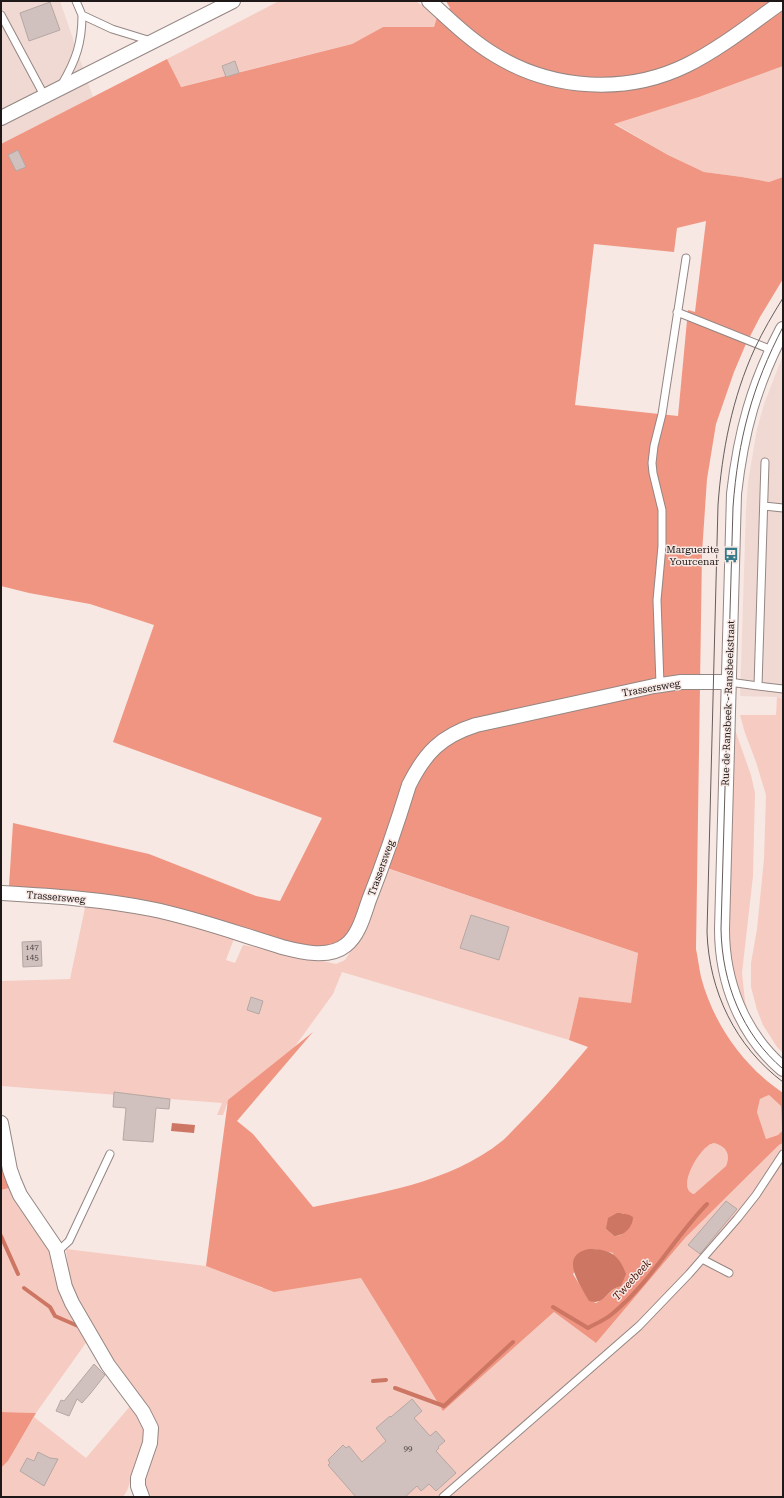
<svg xmlns="http://www.w3.org/2000/svg" width="784" height="1498" viewBox="0 0 784 1498" font-family="'Roboto Serif',serif">
  <rect width="100%" height="100%" fill="#f7e8e4"/>
  <path fill="#f1d9d3" d="M1,1h59l33,96 -92,47z
    M783,355v344l-6,-2 -37,-1 6,-186 2,-28 9,-53 7,-25z"/>
  <path fill="#f6ccc2" d="M279,1h137l21,16 -3,10h-51l-31,17 -172,43 -13,-28z
    M783,66v111l-14,5 -27,-5 -38,-5 -36,-17 -54,-32 85,-26z
    M777,697l6,2v354l-6,-6 -14,-22 -6,-15 -6,-23v-24l6,-34 7,-70 2,-64 -10,-33 -11,-29 -5,-18h36z
    M733,724l18,51 4,18 -2,83 -11,97 3,28 6,20 -5,-5 -19,-58z
    M386,868l252,85 -7,51 -52,-7 -10,43 -227,-68 -9,22 -40,55 -61,55h-5l-4,11h-6l5,-12 -221,-17v-105l69,-2 16,-76 26,3 123,30 -9,24 9,3 8,-18 42,7 51,12 9,-4 5,-8z
    M769,1095l12,11 1,25 -4,4 -12,4 -9,-27 3,-13z
    M714,1143c12,3 17,11 12,23l-32,28c-18,-5 4,-42 14,-48 1,-2 4,-2 6,-3z
    M783,1143v354h-633l-5,-6 -1,-19 9,-19 3,-32 -38,-53 -36,-59 -12,-24 -4,-36 140,17 39,14 17,8 38,-6 61,-4 82,133 111,-99 42,31 89,-105 94,-93z
    M9,1188l38,56 18,56 23,40 -52,73 -35,-1v-222z
    M131,1405l11,14 4,15 -19,57 -4,6h-122v-29l7,-7 26,-44 52,41z"/>
  <path fill="#f09581" fill-rule="evenodd" d="M446,1h337v65l-84,31 -85,27 54,31 36,17 38,5 27,5 14,-5v102l-23,38 -15,29 -11,26 -18,52 -9,55 -5,74 -6,396c2,9 3,19 5,28 12,46 42,89 82,116v50l-4,2 -94,93 -89,105 -42,-31 -111,99 -82,-133 -87,14 -68,-26 22,-166 85,-68 -76,89 16,13 60,73c63,-14 136,-23 189,-66 6,-5 13,-13 19,-19 24,-24 45,-49 67,-75l-19,-7 10,-43 52,6 7,-50 -251,-85c-11,18 -32,63 -47,72 -15,10 -35,7 -52,6l-279,-60 4,-63 136,31 107,42 24,5 42,-83 -209,-76 41,-117 -64,-21 -61,-11 -28,-7v-442l166,-85 14,28 171,-43 31,-17h51l3,-10 13,-9zM706,221l-11,91 -7,-2 -10,106 -103,-11 19,-161 80,8 3,-24zM769,1095l12,11 1,25 -4,4 -12,4 -9,-27 3,-13zM714,1143c12,3 17,11 12,23l-32,28c-18,-5 4,-42 14,-48 1,-2 4,-2 6,-3zM623,1213l4,3 -6,19 -7,1 -8,-7zM594,1249l19,4 4,34c-8,5 -12,12 -21,16l-7,-3 -16,-26z
    M1,1150l8,38 -8,2z
    M1,1412l35,1 -28,48 -7,7z"/>
  <path fill="#cd7663" d="M172,1123l23,2 -1,8 -23,-2z
    M617,1213c5,0 12,1 16,4 0,10 -9,19 -19,19l-8,-7 2,-11z
    M589,1249c20,0 30,5 37,25l-5,12c-15,3 -15,20 -32,15 -9,-16 -31,-46 0,-52z"/>
  <g fill="none" stroke-linecap="round" stroke-linejoin="round">
    <path stroke="#cd7663" stroke-width="4" d="M1,1236l17,38
      M24,1288l26,19 5,9 23,10
      M553,1307l35,21c7,-4 17,-8 24,-14 38,-31 61,-75 95,-110
      M373,1381l13,-1
      M395,1388l49,18 69,-64"/>
  </g>
  <path fill="#d0c1be" stroke="#b5a7a3" d="M50,2l10,28 -31,11 -9,-28z
    M235,61l4,12 -13,4 -4,-11z
    M18,150l8,17 -10,4 -8,-16z
    M471,915l38,12 -10,33 -39,-12z
    M41,941l1,25 -19,1 -1,-25z
    M251,997l12,4 -4,13 -12,-4z
    M114,1092l56,7 -1,10 -13,-1 -3,34 -30,-2 3,-32 -13,-1z
    M726,1201l11,8 -37,45 -12,-9z
    M94,1364l11,11 -15,19 -8,9 -5,-4 -8,17 -13,-5 5,-11 3,1z
    M412,1399l10,12 -8,7 16,18 6,-5 9,10 -7,6 1,1 -3,3 20,22 -20,18 -7,-7 -8,7 -4,-5 -12,11h-49l-28,-32 2,-2 -2,-3 15,-15 3,3 3,-2 13,16 24,-21 -10,-13 14,-12 1,1z
    M38,1452l12,6 8,1 -14,27 -24,-15 7,-13 7,3z"/>
  <g fill="none" stroke-linecap="round" stroke-linejoin="round">
    <defs>
      <path id="lane" d="M76,1l6,14
        M1,15l44,82
        M62,84c14,-24 20,-41 20,-69l30,14 39,12
        M677,312l95,38
        M765,462l-7,224 25,3
        M764,506l19,2
        M729,682l29,4
        M660,684l-3,-84 5,-54v-36l-9,-37 -1,-10 2,-17 8,-32 24,-156
        M57,1252l12,-11 41,-87
        M702,1259l27,14
        M443,1497l196,-171 50,-52 48,-55 19,-24 27,-41"/>
      <path id="street" d="M429,1c21,19 41,39 66,54 57,35 131,40 192,10 34,-17 65,-42 96,-64
        M1,118l232,-117
        M783,329c-29,55 -42,103 -49,165l-12,435c0,53 20,105 61,140
        M1,893c50,3 101,6 150,16 45,9 88,25 131,38 19,5 47,12 64,-2 13,-10 18,-31 23,-45 15,-38 28,-76 40,-115 16,-32 32,-49 67,-60l178,-39 27,-4h48
        M1,1123l9,47 4,11 6,14 36,53 9,39 7,16 36,62 35,47 8,16 -1,15 -12,35v8l4,11"/>
    </defs>
    <use href="#lane" stroke="#948683" stroke-width="9"/>
    <use href="#street" stroke="#948683" stroke-width="16"/>
    <use href="#lane" stroke="#fff" stroke-width="7"/>
    <use href="#street" stroke="#fff" stroke-width="14"/>
    <path stroke="#665d5b" stroke-width="1" d="M783,298c-10,16 -20,33 -28,50 -23,50 -33,103 -37,157l-11,427c2,59 28,114 76,150
      M783,327c-31,59 -45,113 -50,180l-12,422c1,54 21,105 62,140"/>
  </g>
  <defs>
    <symbol id="bus-bare" viewBox="-9 -9 18 18"><path d="M-5-6H5V4H4V6H2V4H-2V6H-4V4H-5ZM-3.5-4V0h7V-4ZM-3.5 1.2v1.5H-2V1.2ZM2 1.2v1.5H3.5V1.2Z" fill="#367b89" stroke="#f7e8e4" stroke-width="2.5" paint-order="stroke"/></symbol>
  </defs>
  <g fill-rule="evenodd">
    <use href="#bus-bare" x="720" y="544" width="22" height="22"/>
  </g>
  <g text-anchor="middle" dominant-baseline="central" stroke-width="3" stroke-linejoin="round" paint-order="stroke">
    <g font-size="8" fill="#4a4342">
      <text x="32" y="947">147</text>
      <text x="32" y="957">145</text>
      <text x="408" y="1448">99</text>
    </g>
    <g font-size="10" fill="#1e1918" stroke="#f7e8e4" text-anchor="end">
      <text x="719" y="549">Marguerite<tspan x="719" dy="12">Yourcenar</tspan></text>
    </g>
    <g font-size="10" fill="#1e1918" stroke="#f7e8e4">
      <text transform="translate(651 688) rotate(-10)">Trassersweg</text>
      <text transform="translate(728 703) rotate(-88)">Rue de Ransbeek - Ransbeekstraat</text>
      <text transform="translate(381 868) rotate(-70)">Trassersweg</text>
      <text transform="translate(56 897) rotate(5)">Trassersweg</text>
    </g>
    <g font-size="11" font-style="italic" fill="#4c1409" stroke="#f7e8e4">
      <text transform="translate(632 1280) rotate(-48)">Tweebeek</text>
    </g>
  </g>
  <rect width="784" height="1498" fill="none" stroke="#1e1918" stroke-width="4"/>
</svg>
